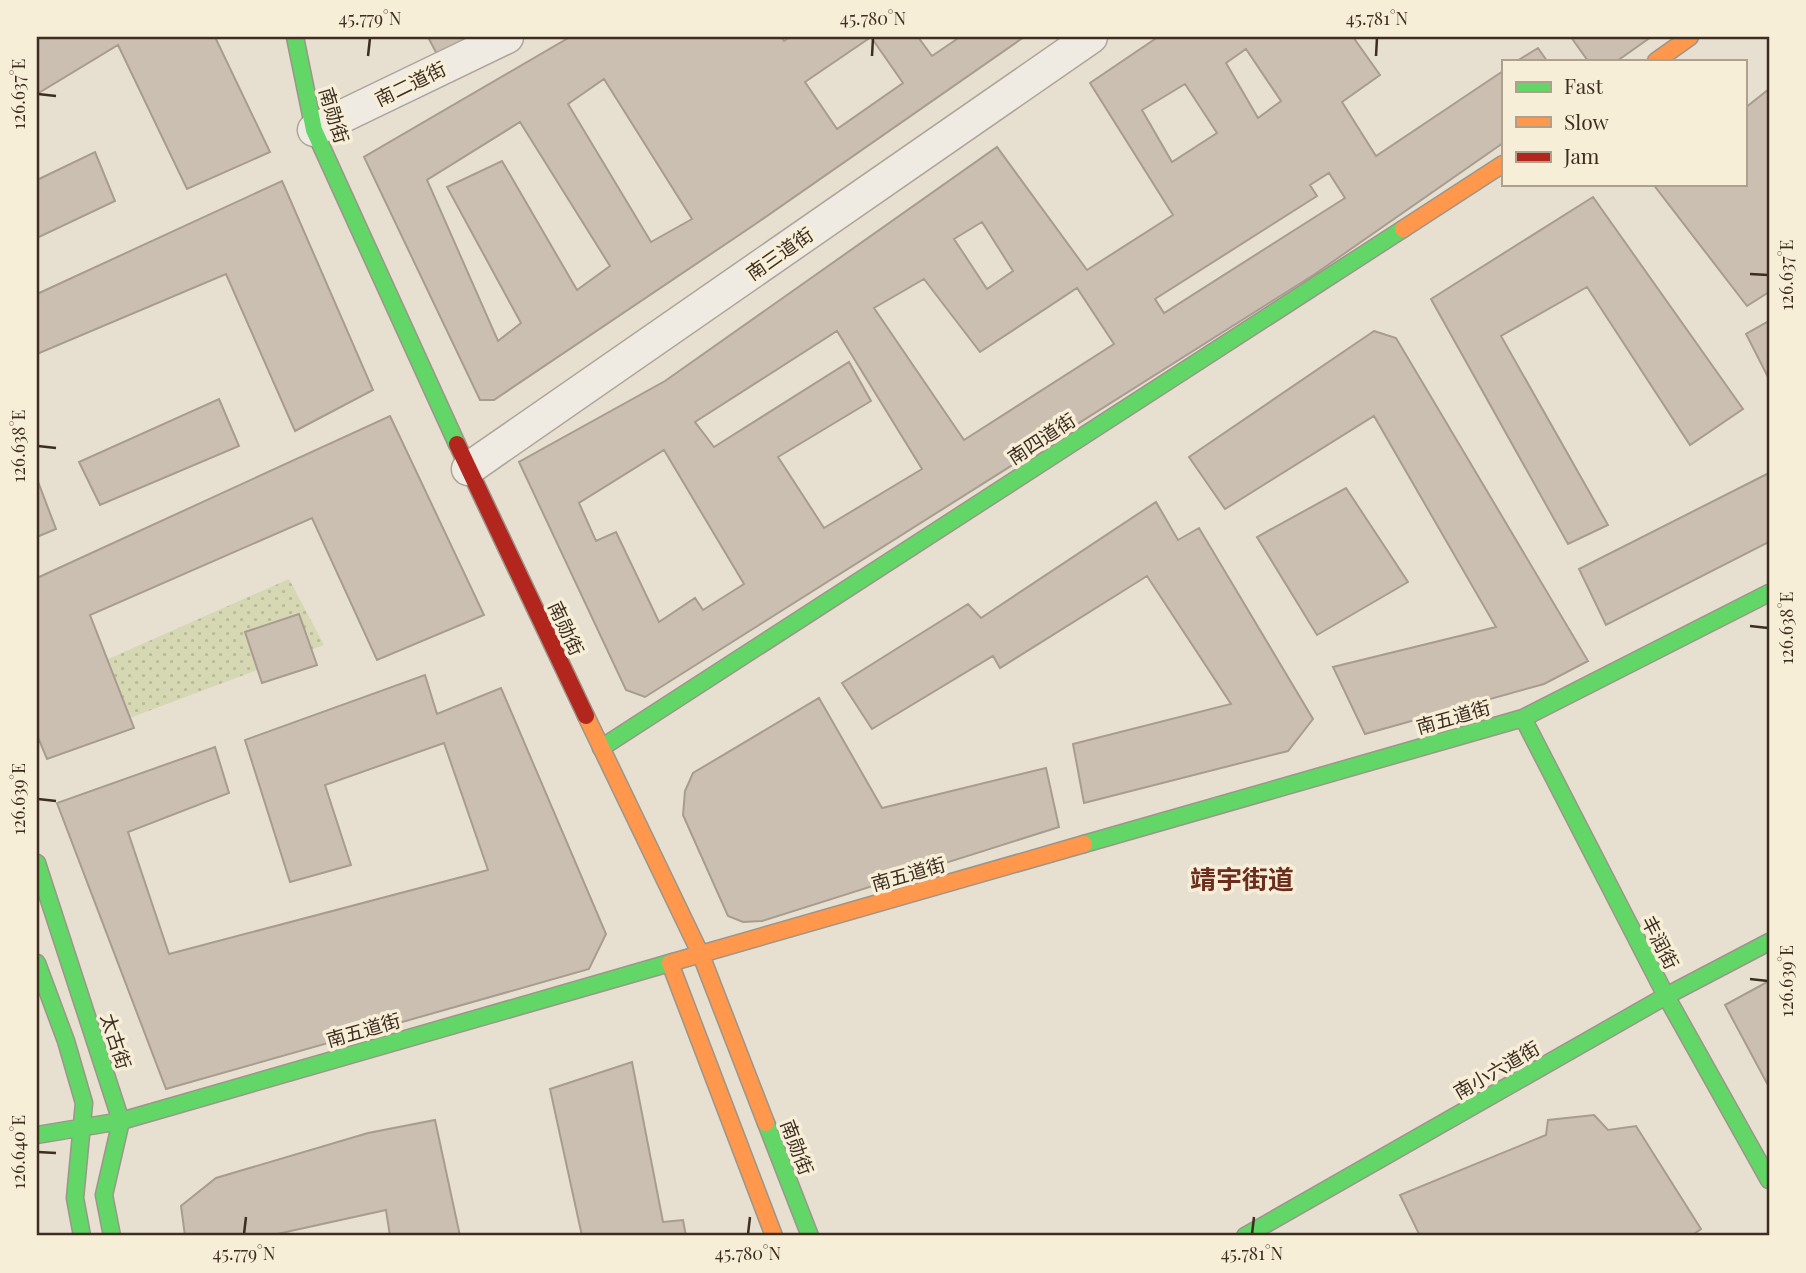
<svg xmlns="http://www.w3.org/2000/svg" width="1806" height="1273" viewBox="0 0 1806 1273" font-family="'Playfair Display','Noto Sans SC',serif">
  <defs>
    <pattern id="park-dots" width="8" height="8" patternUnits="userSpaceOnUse" patternTransform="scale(1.75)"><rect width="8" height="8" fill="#d6d7b3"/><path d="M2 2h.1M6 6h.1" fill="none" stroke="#b9b99a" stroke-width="1.8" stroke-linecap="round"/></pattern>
  </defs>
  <rect width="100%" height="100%" fill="#e7e0d1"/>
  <path fill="url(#park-dots)" d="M289,579l35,66 -197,74 -21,-59z"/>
  <path fill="#cbbfb2" stroke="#a89c90" stroke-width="2" fill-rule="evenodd" d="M37,37h178l55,115 -83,37 -69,-144 -81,49z
    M428,37h52l-40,23z
    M570,37h211l3,4 6,-4h81l-66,45 32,47 66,-46 -32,-46h47l14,19 28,-19h64l-270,188 -260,175h-14l-116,-243zM604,79l88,140 -41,23 -83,-138zM520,122l90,144 -33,24 -75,-129 -55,26 74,136 -23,18 -71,-161z
    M1158,37h195l27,38 -38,27 34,54 127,-85v72l-188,131 -670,423 -19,-7 -107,-228 146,-81 332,-234 90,123 86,-55 -83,-132zM1246,49l35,52 -23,17 -32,-55zM1185,84l32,49 -45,29 -30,-52zM1329,173l16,25 -181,115 -9,-14 162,-103 -7,-11zM982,222l31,49 -26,18 -33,-50zM924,279l56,73 97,-64 37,56 -150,96 -90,-132zM837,331l85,138 -98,59 -46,-71 93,-56 -22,-39 -135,85 -19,-25zM664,450l80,134 -41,26 -8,-12 -36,24 -43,-90 -20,9 -17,-38z
    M1571,37h80l-34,24h-29z
    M1538,48l9,13h-30z
    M1769,89v203l-22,14 -94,-122h92v-76z
    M95,152l20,49 -78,37v-58z
    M282,181l91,209 -78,41 -69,-157 -189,80v-60z
    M1593,197l150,212 -53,36 -103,-158 -86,49 107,189 -40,19 -137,-245z
    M1769,321v58l-23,-45z
    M1374,331l22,7 192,323 -44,23 -179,50 -32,-67 163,-40 -122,-211 -149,93 -36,-52z
    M219,399l20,47 -139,59 -21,-43z
    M390,416l94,199 -107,45 -65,-142 -222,97 44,113 -87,31 -10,-24v-157z
    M1769,473v69l-163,83 -27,-56z
    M37,479l19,50 -19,8z
    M1346,488l62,94 -91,53 -60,-98z
    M1156,502l22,38 21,-12 114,191 -25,32 -204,52 -11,-59 158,-40 -84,-128 -147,92 -7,-12 -121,73 -30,-46 126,-79 13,14z
    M299,614l18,51 -55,18 -17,-51z
    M425,675l12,39 64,-26 105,246 -17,35 -423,120 -109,-286 158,-56 14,46 -101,39 41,122 319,-84 -44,-127 -119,42 26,80 -61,17 -45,-142z
    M819,698l63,110 164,-40 13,59 -297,94 -19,1 -15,-6 -45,-101 2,-24 8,-18z
    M1769,981v106l-44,-82z
    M632,1062l31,160 20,-2 3,16h-104l-32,-147z
    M1594,1115l14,15 28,-4 65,103 -10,7h-271l-20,-41 146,-60 2,-15z
    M435,1120l25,116h-70l-4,-26 -118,26h-83l-4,-30 35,-28 152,-45z"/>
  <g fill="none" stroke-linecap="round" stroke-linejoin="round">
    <defs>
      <path id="street" d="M314,130l193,-93
        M468,469l623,-432"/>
      <path id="fast" d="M295,37l19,93 143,314
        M1523,718l143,278 103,184
        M601,748l802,-519
        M1084,844l439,-126 246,-125
        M37,863l84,258 -17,74 8,41
        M37,963l29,78 18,62 -9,95 7,38
        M766,1123l44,113
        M37,1135l84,-14 552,-159
        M1245,1236l421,-240 103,-54"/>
      <path id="slow" d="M1656,61l34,-24
        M1403,229l100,-65
        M586,716l115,239 65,168
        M673,962l411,-118
        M670,963l104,273"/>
      <path id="jam" d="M457,444l129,272"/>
    </defs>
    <use href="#street" stroke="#ada599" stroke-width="35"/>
    <use href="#fast" stroke="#9c958a" stroke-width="19"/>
    <use href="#slow" stroke="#9c958a" stroke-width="19"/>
    <use href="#jam" stroke="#9c958a" stroke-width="19"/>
    <use href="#street" stroke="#efebe3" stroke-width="32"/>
    <use href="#fast" stroke="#63d668" stroke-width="16"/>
    <use href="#slow" stroke="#ff974d" stroke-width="16"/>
    <use href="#jam" stroke="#b3261e" stroke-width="16"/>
  </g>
  <path fill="none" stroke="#3d2e20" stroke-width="2.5" d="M368,56l2,-18M872,56l1,-18M1376,56l1,-18M38,94l18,2M1750,274l18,1M38,446l18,2M1750,626l18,2M38,799l18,2M1750,979l18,2M38,1152l18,1M244,1234l2,-17M748,1234l2,-17M1252,1234l2,-17"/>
  <g text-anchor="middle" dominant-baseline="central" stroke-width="7" stroke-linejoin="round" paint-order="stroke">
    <g font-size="19" fill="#3d2e20" stroke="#f7eed8">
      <text transform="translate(410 83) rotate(-26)">南二道街</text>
      <text transform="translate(335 115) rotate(73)">南勋街</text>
      <text transform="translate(779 253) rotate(-35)">南三道街</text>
      <text transform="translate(1041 438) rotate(-33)">南四道街</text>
      <text transform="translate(567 628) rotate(65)">南勋街</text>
      <text transform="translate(1453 716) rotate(-16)">南五道街</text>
      <text transform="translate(908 873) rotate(-16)">南五道街</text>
      <text transform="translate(1661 942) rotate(63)">丰润街</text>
      <text transform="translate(363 1029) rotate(-16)">南五道街</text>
      <text transform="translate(117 1041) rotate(72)">太古街</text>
      <text transform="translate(1496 1069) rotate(-30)">南小六道街</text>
      <text transform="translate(798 1147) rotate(69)">南勋街</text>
    </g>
    <g font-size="26" font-weight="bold" fill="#6b2e1e" stroke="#f7eed8">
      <text x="1242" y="878">靖宇街道</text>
    </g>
  </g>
  <rect width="1806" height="1273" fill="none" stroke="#f7eed8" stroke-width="77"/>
  <rect x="1502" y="60" width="245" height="126" fill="#f7eed8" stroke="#ada18e" stroke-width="2"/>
  <rect x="1516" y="82" width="35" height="10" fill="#63d668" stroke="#ada18e" stroke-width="2"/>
  <text x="1564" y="94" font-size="21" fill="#3d2e20">Fast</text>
  <rect x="1516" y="117" width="35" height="10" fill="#ff974d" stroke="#ada18e" stroke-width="2"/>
  <text x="1564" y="130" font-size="21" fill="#3d2e20">Slow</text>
  <rect x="1516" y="152" width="35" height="10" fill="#b3261e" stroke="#ada18e" stroke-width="2"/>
  <text x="1564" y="164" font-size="21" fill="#3d2e20">Jam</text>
  <rect x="38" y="38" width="1730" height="1196" fill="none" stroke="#3d2e20" stroke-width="2.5"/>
  <g font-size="18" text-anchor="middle" fill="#3d2e20">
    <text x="370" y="25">45.779°N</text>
    <text x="873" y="25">45.780°N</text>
    <text x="1377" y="25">45.781°N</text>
    <text transform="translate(19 94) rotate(-90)" y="6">126.637°E</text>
    <text transform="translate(1787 275) rotate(-90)" y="6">126.637°E</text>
    <text transform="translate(19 446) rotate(-90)" y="6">126.638°E</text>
    <text transform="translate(1787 628) rotate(-90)" y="6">126.638°E</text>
    <text transform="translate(19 799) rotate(-90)" y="6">126.639°E</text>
    <text transform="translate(1787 981) rotate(-90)" y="6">126.639°E</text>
    <text transform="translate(19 1152) rotate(-90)" y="6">126.640°E</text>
    <text x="244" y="1260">45.779°N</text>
    <text x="748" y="1260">45.780°N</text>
    <text x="1252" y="1260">45.781°N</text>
  </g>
</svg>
